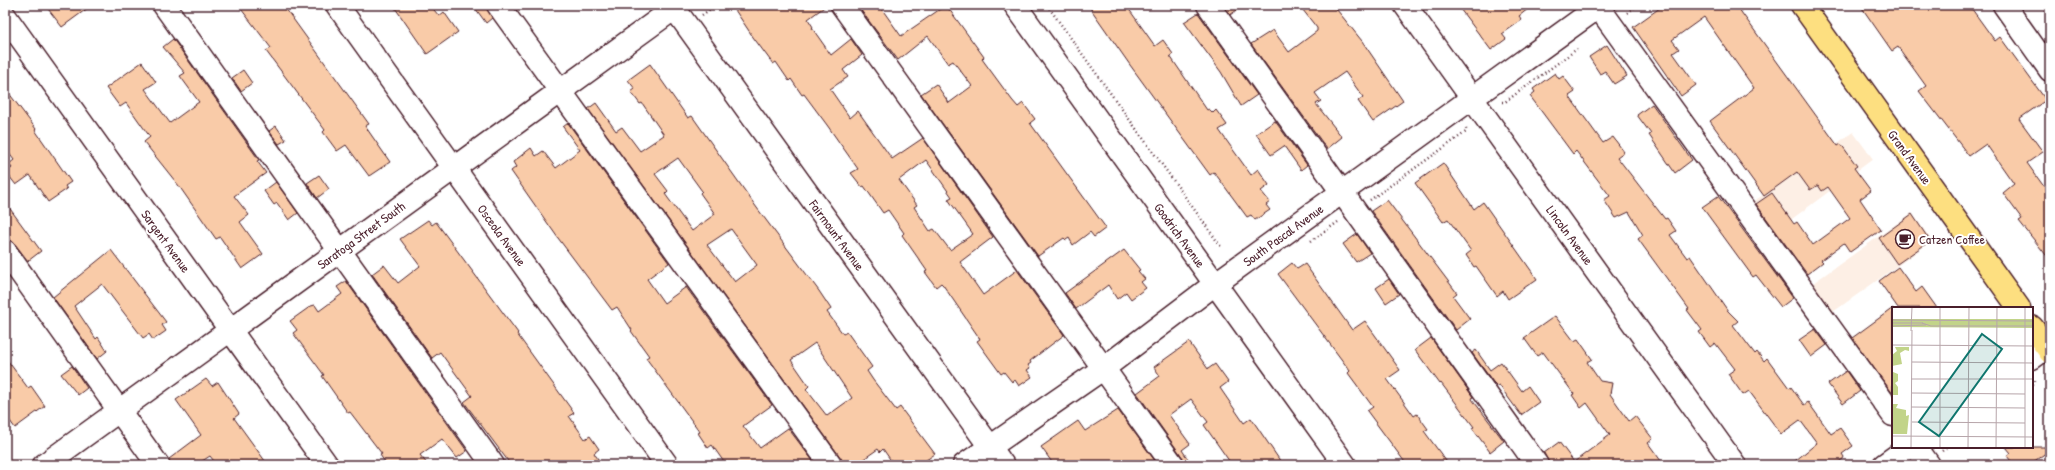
<svg xmlns="http://www.w3.org/2000/svg" width="2055" height="470" viewBox="0 0 2055 470" font-family="'Patrick Hand',sans-serif">
  <rect width="100%" height="100%" fill="#fff"/>
  <filter id="ink" filterUnits="userSpaceOnUse"><feTurbulence type="fractalNoise" baseFrequency=".025" numOctaves="2"/><feDisplacementMap in="SourceGraphic" scale="8" xChannelSelector="R" yChannelSelector="G"/><feConvolveMatrix kernelMatrix="1 2 1 2 8 2 1 2 1" color-interpolation-filters="sRGB"/></filter>
  <g filter="url(#ink)">
    <path fill="#fdefe5" d="M1853,132l20,27 -108,80 -22,-30z
      M1912,213l20,28 -106,76 -20,-29z"/>
    <path fill="#f9cba8" stroke="#4a1f2b" fill-rule="evenodd" d="M45,5h47l-30,22z
      M238,5h45l86,119 -4,2 25,36 -21,14 -23,-31 -9,6 -14,-19 2,-2 -59,-79 5,-3z
      M393,5h37l9,11 5,-4 14,20 -31,22z
      M473,5h13l6,13 -6,5z
      M743,5h84l-19,14 5,8 -1,1 19,27 20,-16 11,16 -19,15 5,7 -18,12 20,29 8,-7 34,48 31,-21 70,99 -33,25 23,33 34,-25 47,65 -34,26 1,2 -3,2 2,3 -3,2 5,7 -13,9 -4,-6 -3,2 -8,-10 -3,2 -24,-33 3,-2 -37,-54 -2,-2 -5,4 -11,-15 2,-1 -25,-36 2,-2 -16,-23 -5,3 -19,-27 -2,1 -11,-14 7,-4 -31,-44 -23,-31 -2,1 -11,-16 -2,2 -13,-19 -3,2 -20,-27 -18,-27zM926,160l26,37 -4,2 25,35 -23,16 -16,-21 -4,2 -16,-24 3,-2 -18,-25z
      M857,5h22l22,31 45,-31 38,52 -2,2 30,41 6,7 5,-4 12,16 -5,4 76,105 -12,9 -4,-5 -17,13 -4,-7 -3,2 -2,-2 -26,18 -117,-162 15,-10 13,19 23,-17 -19,-25 -5,3 -20,-28 -30,24z
      M1088,5h38l29,41 8,-6 10,14 -3,2 37,54 2,-1 4,4 3,-3 11,15 -8,5 32,45 7,-6 11,16 -8,6 9,11 -4,3 4,5 -15,10 -4,-5 -4,2 -33,-45 -4,3 -80,-110z
      M1223,5h21l-14,10z
      M1299,5h34l29,36 41,60 -30,21 -15,-21 5,-4 -18,-25 -30,21 6,8 -5,3 26,33 -15,12 -76,-105 22,-14 16,22 28,-21v-3z
      M1457,5h76l-14,11 3,4 -20,14 4,5 -15,11z
      M1664,5h72l102,141 3,-2 16,22 -3,2 17,23 -11,8 21,31 -31,22 -6,-9 -23,17 2,2 -16,12 -51,-70 16,-11 22,31 3,-2 16,23 37,-27 -22,-31 -6,4 -4,-6 -8,5 -13,-18 -33,24 -54,-75 44,-33 -50,-71 -32,23 7,9 -6,4 23,32 -15,11 -48,-69z
      M1860,5h109l26,36 5,-4 46,63 -27,19 24,33 -16,11 23,32v65l-31,-39 3,-2 -19,-26 11,-9 -28,-40 -17,12 -50,-65 7,-5 -28,-39 -6,4z
      M1198,13l59,82 -16,11 -20,-34 -37,-50z
      M173,39l86,121 -2,1 9,12 -32,23 15,19 -9,7 23,32 -21,15 -22,-32 -4,2 -37,-53 -35,-44 6,-5 -24,-34 -6,4 -14,-19 36,-26 14,20 -11,7 25,34 26,-19 3,-2 -19,-26 5,-3 -22,-26z
      M1607,45l20,31 -13,8 -9,-13 -5,3 -11,-17z
      M650,64l38,54 4,-2 65,92 62,83 12,18 -4,3 16,22 4,-2 25,35 -5,4 6,9 23,30 4,-3 35,47 -16,11h-25l-11,-16 -3,3 -2,-3 -23,16h-12l-2,-7 -253,-349 8,-6 20,28 6,-4 18,24 24,-16 -22,-32 -2,1 -9,-12 4,-3 -7,-9zM678,158l24,33 -2,2 15,21 -23,17 -27,-37 3,-3 -13,-17zM731,229l26,36 -22,17 -28,-37zM815,343l37,55 -25,18 -21,-27 3,-3 -18,-26z
      M243,70l9,13 -11,8 -9,-13z
      M1555,73l4,6 4,-3 12,16 -6,4 34,47 10,-6 11,15 -7,5 48,62 2,-1 9,13 -6,4 17,23 3,-2 38,55 10,10 -5,4 22,29 2,-2 7,9 3,-3 22,30 2,-1 13,18 4,-3 23,32 9,-6 13,18 -11,8 2,3 -1,2 -9,6h-44l27,-22 -17,-23 -19,14 -32,-43 -6,4 -15,-21 7,-5 -20,-26 -5,4 -11,-15 3,-2 -15,-20 2,-1 -51,-70 5,-4 -14,-23 -13,6 -12,-18 6,-4 -34,-45 -3,3 -43,-58 5,-4 -2,-3z
      M5,88l31,41 -1,1 36,52 -6,4 2,3 -19,13 -18,-27 -14,10 -10,-13 6,-4 -3,-4 5,-4 -9,-12z
      M1652,104l40,56 -17,13 -26,-38 2,-1 -14,-19z
      M1275,121l32,44 -6,5 -17,-24 -13,9 -15,-21z
      M568,123l101,140 -22,16 17,24 22,-16 86,118 -29,21 17,22 28,-20 28,37h-90l-14,-20 -4,3 -10,-15 2,-1 -54,-74 3,-2 -18,-25 1,-1 -15,-23 -5,3 -54,-72 -47,-67 5,-4 -3,-5 18,-14 5,8 7,-5 13,17 24,-18 -17,-23z
      M276,126l10,14 -7,4 -10,-13z
      M1443,163l31,46 9,-7 54,77 -29,20 -5,-8 -6,5 -21,-30 -2,1 -8,-12 5,-4 -23,-32 -5,3 -28,-39z
      M319,175l10,14 -12,9 -10,-15z
      M276,182l22,31 -9,7 -12,-17 -3,2 -10,-14z
      M1718,196l75,102 -12,9 -25,-32 -3,2 -51,-70z
      M1387,200l70,93 -4,3 17,23 -14,11 -85,-119z
      M5,202l36,49 -13,10 -13,-17 -10,-10z
      M1912,214l18,27 -33,23 -18,-26z
      M428,220l4,5 4,-3 82,111 -1,1 57,79 -5,3 16,23 5,-3 9,13 -5,4 8,12h-91l-47,-63 8,-6 -32,-44 -8,6 -60,-84 12,-9 14,18 22,-17 -20,-27z
      M1357,234l13,19 -14,9 -13,-18z
      M111,250l55,72 -4,3 4,6 -13,9 -4,-6 -6,4 -41,-54 -28,22 22,33 2,-2 9,14 -10,8 -44,-62z
      M1124,250l16,20 -2,1 7,8 -4,3 5,6 -15,11 -5,-7 -9,7 -9,-14 -32,24 -11,-16z
      M1292,263l5,6 8,-5 47,66 13,-9 35,49 -13,9 27,37 3,-2 11,15 -4,2 25,34h-42l-40,-54 6,-4 -25,-34 2,-2 -72,-97z
      M1898,267l18,25 6,-5 15,21h-39l-19,-27z
      M1389,279l10,15 -13,9 -10,-15z
      M346,281l121,170 -10,7 -15,-19 -22,16 8,10h-41l-7,-10 2,-1 -32,-42 -2,1 -26,-37 2,-1 -31,-42 4,-3 -7,-9 21,-15 4,-1 4,6 23,-17 -5,-7z
      M1893,308v86l-41,-56z
      M1555,316l19,25 4,-2 14,20 -5,3 13,19 12,2 -2,11 19,27 6,-5 18,23 -5,4 16,22h-112l-4,-4 -4,-8 15,-11 15,20 36,-27 -23,-32 -6,5 -9,-13 2,-1 -31,-42 -6,4 -13,-18z
      M1815,329l12,16 -16,12 -12,-17z
      M1431,338l42,59 -1,2 32,42 -14,11 -18,-24 2,-1 -33,-44 -1,1 -25,-34z
      M1189,342l19,27 7,-5 13,18 -8,6 24,35 7,-5 32,47h-51l-28,-40 4,-3 -17,-23 -22,16 21,29 -8,6 10,15h-7l-2,-7 -46,-65 23,-17 -6,-9z
      M1476,350l14,20 11,-8 21,29 6,-5 11,16 -18,13 -22,-30 -2,1 -4,-4 -21,-29z
      M5,357l23,31 3,-2 14,20 -30,22 -10,-14z
      M72,366l15,22 -9,7 -17,-21z
      M1846,371l14,20 -17,13 -15,-20z
      M206,379l6,7 6,-4 21,32 -5,4 34,47h-51l-7,-9 -14,9h-26l-1,-6 32,-24 -25,-35z
      M1118,410l40,55h-104l-13,-18 37,-26 7,10z
      M2006,447h44v3l-21,15h-15l-7,-9 4,-3z"/>
    <g fill="none" stroke-linecap="round" stroke-linejoin="round">
      <defs>
        <path id="minor" d="M164,5l329,460
          M337,5l330,460
          M498,5l333,460
          M672,5l331,460
          M842,5l331,460
          M1015,5l330,460
          M1208,5l329,460
          M1405,5l330,460
          M1597,5l296,410
          M2004,5l46,65
          M5,16l322,449
          M5,251l153,214
          M2032,358l18,-13
          M1916,447l13,18
          M44,465l635,-460
          M964,465l140,-97 111,-84 386,-279
          M1884,465l25,-18"/>
        <path id="major" d="M1802,5l217,303
          M2032,327l18,25"/>
      </defs>
      <use href="#minor" stroke="#4a1f2b" stroke-width="25"/>
      <use href="#major" stroke="#4a1f2b" stroke-width="25"/>
      <path stroke="#4a1f2b" stroke-width="2.5" stroke-dasharray="1 3" stroke-linecap="butt" d="M1047,5l175,243
        M1627,13l10,-8
        M702,15l14,-10
        M1502,102h3l72,-53
        M1370,200l96,-68v-6
        M1311,241l27,-19
        M2032,385l3,-6
        M1942,451l5,-4"/>
      <use href="#minor" stroke="#fff" stroke-width="22"/>
      <use href="#major" stroke="#fddf80" stroke-width="22"/>
    </g>
  </g>
  <defs>
    <symbol id="cafe-ring" viewBox="-11 -11 22 22"><circle r="9.5" fill="#fff" stroke="#4a1f2b" stroke-width="1.5"/><path d="M-5.5-4.5H6V0H3Q3 3.5 0 3.5H-2.5Q-5.5 3.5-5.5 0ZM3-3.2v2h1.7v-2ZM-6 4.5H4V6H-6Z" fill="#4a1f2b"/></symbol>
  </defs>
  <g fill-rule="evenodd">
    <use href="#cafe-ring" x="1894" y="228" width="22" height="22"/>
  </g>
  <g text-anchor="middle" dominant-baseline="central" stroke-width="4" stroke-linejoin="round" paint-order="stroke">
    <g font-size="13" fill="#4a1f2b" stroke="#fff">
      <text transform="translate(1910 157) rotate(54)">Grand Avenue</text>
      <text transform="translate(361 235) rotate(-36)">Saratoga Street South</text>
      <text transform="translate(502 235) rotate(54)">Osceola Avenue</text>
      <text transform="translate(837 235) rotate(54)">Fairmount Avenue</text>
      <text transform="translate(1180 235) rotate(54)">Goodrich Avenue</text>
      <text transform="translate(1283 235) rotate(-36)">South Pascal Avenue</text>
      <text transform="translate(1570 235) rotate(54)">Lincoln Avenue</text>
      <text transform="translate(166 241) rotate(54)">Sargent Avenue</text>
    </g>
    <g font-size="13" fill="#4a1f2b" stroke="#fff" text-anchor="start">
      <text x="1919" y="239">Catzen Coffee</text>
    </g>
  </g>
  <g transform="translate(1892 307)">
    <rect width="141" height="141" fill="#fff"/>
    <path d="M0,12h141v9l-141,-1zM3,40h14v4l-4,-1 -5,3 2,11 -10,2v-11l5,-4zM1,65l5,2v7l-3,2 3,4v8h-6zM0,97h6l-2,4 10,2v6l3,-1 -2,19h-15z" fill="#c2d489"/>
    <path fill="none" stroke="#b7a5aa" stroke-width="1" d="M0,13l141,1M0,16h31M30,16l9,3h102M0,19l34,-1M19,24l1,-24M0,38l141,1M20,55l121,1M19,72h122M20,86l113,1M19,100l114,1M20,115l113,1M0,129l141,1M19,141l1,-118M48,141v-141M76,141l1,-141M104,141l1,-141M133,141v-141"/>
    <path fill="#0f766e" fill-opacity="0.15" stroke="#0f766e" stroke-width="2" d="M90,27l20,15 -63,87 -20,-14z"/>
    <rect width="141" height="141" fill="none" stroke="#4a1f2b" stroke-width="2"/>
  </g>
  <rect width="2055" height="470" fill="none" stroke="#fff" stroke-width="20"/>
  <rect x="10" y="10" width="2035" height="450" fill="none" stroke="#4a1f2b" stroke-width="1.5" filter="url(#ink)"/>
</svg>
